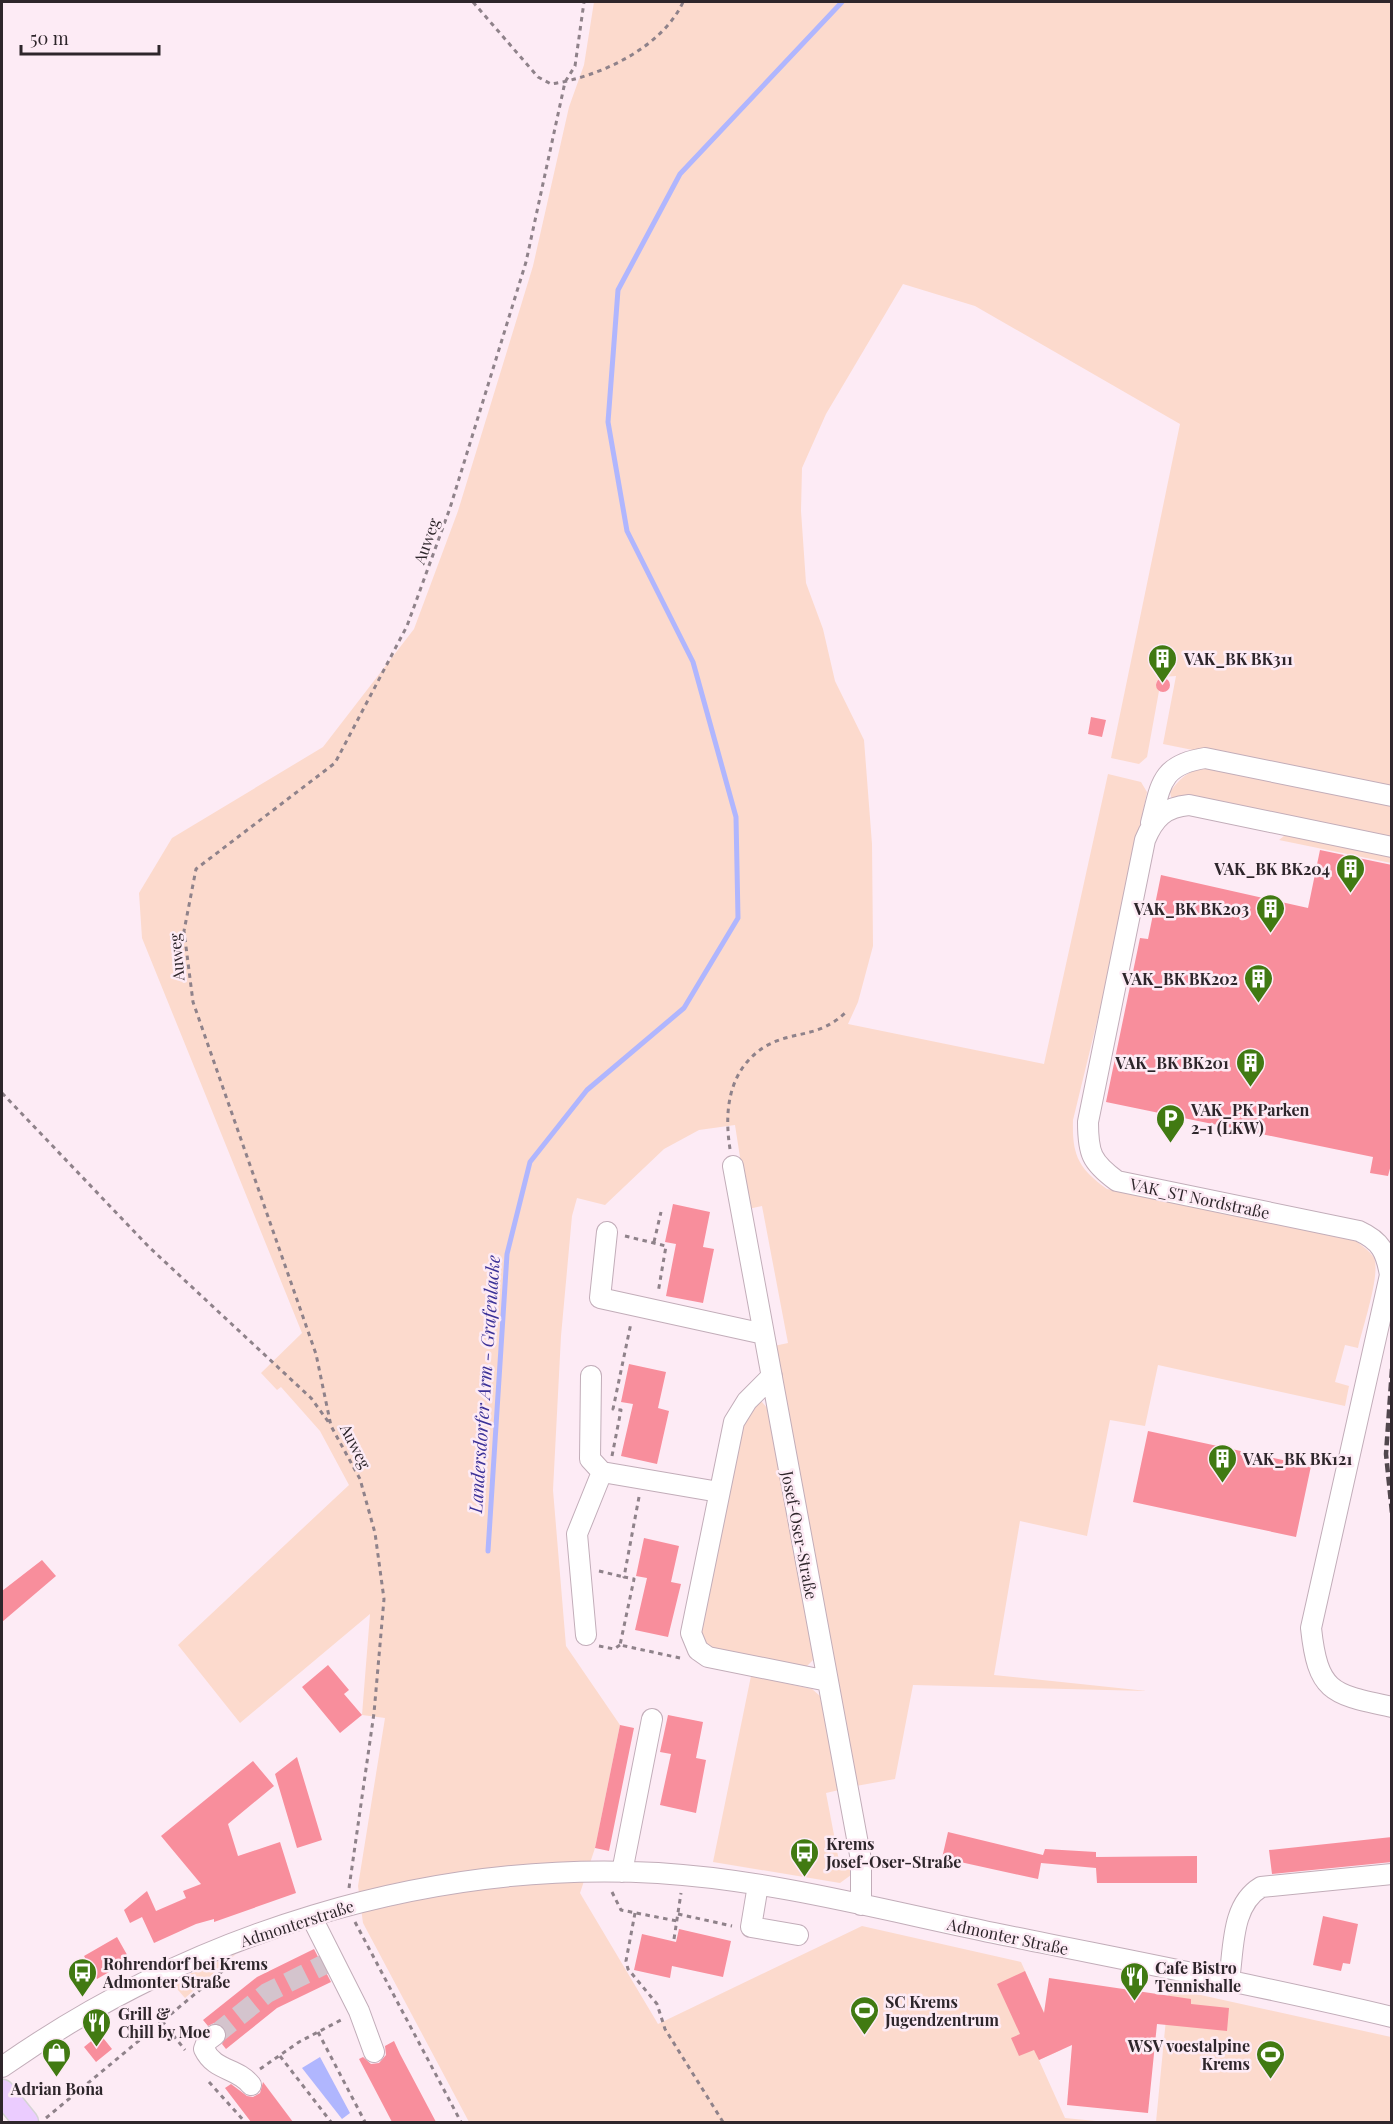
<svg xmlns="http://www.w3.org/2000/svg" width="1393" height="2124" viewBox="0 0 1393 2124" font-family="'Playfair Display',serif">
  <rect width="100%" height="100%" fill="#fdebf5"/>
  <path fill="#fcdacd" d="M594,2h797v788l-228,-46 13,-68 -14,1 -6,5 3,9 -12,66 -8,7 -28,-6 69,-334 -205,-118 -72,-22 -77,130 -24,54 -1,43 5,72 17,46 12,52 29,59 8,104 1,102 -15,56 -10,22 196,40 64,-290 33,8 6,10 -28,139 -46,189c-1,35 5,48 34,69l249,52c6,5 14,10 18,17 7,16 -12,71 -16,90l-13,-3 -10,37 14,4 -4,20 -187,-41 -13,61 -35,-6 -23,116 -67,-15 -26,154 153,16 -234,-6 -18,94 -39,7 -82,-440 14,-3 -26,-137 -14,3 -13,-84 -36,5 -35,19 -59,56 -28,-7 -5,18 -11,120 -8,154 13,156 54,79 -25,123 -15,45 78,131 204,-98 159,36 40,88 -22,10 26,58 41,4h-637l-106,-199 -5,-37 27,-168 -23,-3 8,-101 -130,109 -62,-78 171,-160 -29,-54 -39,-44 -4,3 -16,-17 41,-40 -160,-395 -3,-45 33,-55 151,-91 91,-118 44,-118 75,-245 36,-159 15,-42z
    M1205,767l186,36v40l-220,-46 -1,-5c10,-14 18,-21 35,-25z
    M1289,832l102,22v9l-112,-23z
    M762,1402l6,7 46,250 -9,9 -98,-21 -7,-15 40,-209 17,-20z
    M751,1676l61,13 8,7 19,94 -13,3 13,68 13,-2 -1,16 -11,8 -127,-21z
    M236,1954l-51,44 -14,-16z
    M1169,1988l222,49v85h-235z"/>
  <path fill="#b0b6fe" d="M320,2057l30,56 -8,6 -40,-51z"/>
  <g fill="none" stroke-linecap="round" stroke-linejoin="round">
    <path stroke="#b0b6fe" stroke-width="5" d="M488,1551l19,-297 23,-92 57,-72 97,-82 54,-90 -2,-101 -43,-155 -66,-131 -19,-109 10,-132 62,-116 162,-172"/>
  </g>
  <path fill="#f88e9c" d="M1156 685a7 7 0 1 1 14 0a7 7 0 1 1-14 0Z
    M1091,717l15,3 -4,17 -14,-3z
    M1320,850l72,15v296l-4,15 -18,-3 3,-16 -267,-55 34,-164 8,1 13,-64 147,33z
    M673,1204l37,8 -7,35 11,2 -11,54 -37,-7 10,-52 -11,-2z
    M629,1364l37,8 -8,36 11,3 -12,53 -36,-8 12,-52 -12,-2z
    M1148,1431l163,35 -15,71 -163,-35z
    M644,1538l35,8 -8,36 10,2 -13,53 -33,-7 12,-52 -11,-2z
    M42,1560l14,16 -54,46v-31z
    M328,1665l21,25 -5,4 18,21 -22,18 -38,-46z
    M668,1715l35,7 -7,36 10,2 -10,53 -36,-8 11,-51 -11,-2z
    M620,1725l14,3 -25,123 -14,-3z
    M297,1757l25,83 -25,8 -22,-74z
    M253,1761l21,25 -46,38 10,32 42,-14 16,51 -82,29v-3l-18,5 -42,19 -12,-26 -12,6 -6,-13 23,-19 9,20 30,-13 -3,-7 18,-7 -40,-48z
    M948,1832l95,23 2,-6 51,3v5l101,-1v27h-100l-1,-15 -55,-5 -3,16 -96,-21z
    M1392,1837v25l-120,12 -3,-24z
    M1323,1916l35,8 -8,40 -7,-1 -2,8 -28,-6z
    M679,1929l52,12 -8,36 -51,-11 -2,12 -36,-8 8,-36 34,8z
    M117,1937l13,23 -33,19 -13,-23z
    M314,1949l17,33 -54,26 -51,41 -4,-5 5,-10 -3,-7 -10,-4 -6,3 -5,-6 54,-43z
    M1025,1971l19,42 5,-35 142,21v5l38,4 -2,23 -70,-7 -9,89 -81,-8 5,-60 -33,15 -5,-10 -15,6 -8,-18 9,-4 -23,-50z
    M100,2034l12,15 -16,13 -12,-15z
    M394,2041l6,13 36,68h-44l-33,-63 4,-2 8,7 8,-1 7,-8 -1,-9z
    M263,2082l30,40h-42l-26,-34 6,-4 16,12 6,1 7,-4z"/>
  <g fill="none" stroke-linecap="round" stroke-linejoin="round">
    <path stroke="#d4c4cd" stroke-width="20" stroke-dasharray="20 10" stroke-linecap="butt" d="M215,2035l52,-42 62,-31"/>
    <defs>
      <path id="minor" d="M1151,823c10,-38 9,-58 54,-65l187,38
        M1392,847l-203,-42c-24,2 -35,13 -44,35l-57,282c0,31 3,40 29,59l242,50c22,10 27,21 31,44l-79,353c7,65 21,66 81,79
        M733,1166l128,694v45
        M607,1232l-7,66 164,36
        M591,1376l-1,83 12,13 117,20
        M772,1376l-25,25 -13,21 -43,211 7,17 10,7 120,24
        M586,1635l-9,-101 25,-62
        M622,1872l30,-153
        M758,1885l-7,42 47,8
        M312,1918l47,93 15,41
        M1229,1981c5,-33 2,-76 32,-94l131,-13
        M215,2035l-8,6 -3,8c11,23 33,18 47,36
        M2,2067c190,-133 423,-207 656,-194 113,7 225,37 336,60 132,27 266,52 398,84"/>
      <path id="major" d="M2,2092l24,30"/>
    </defs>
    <use href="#minor" stroke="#c2adb9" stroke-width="22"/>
    <use href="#major" stroke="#d5d4d5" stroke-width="27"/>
    <path stroke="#8f828a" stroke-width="3" stroke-dasharray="4.5 4.5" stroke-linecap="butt" d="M473,2l65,75 13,7c48,-7 111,-36 132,-82
      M2,1093l147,154 162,151 19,26
      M730,1149c-6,-38 -2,-80 36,-103 28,-16 52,-7 80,-34
      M625,1236l41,10 -8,47
      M654,1242l7,-30
      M612,1456l9,-46 -8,-1 18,-86
      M639,1497l-15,80 10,2 -14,66 60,13
      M599,1571l25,6
      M599,1646l15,3 6,-4
      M349,1888l25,-175 10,-114 -9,-66 -15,-54 -29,-53 -15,-72 -123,-352 -9,-71 12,-62 139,-106 72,-137 43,-118 76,-246 39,-180 10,-16 9,-64
      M612,1892l9,18 56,11
      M635,1913l-9,48 2,8 29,35 8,25 58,93
      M678,1914l54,12
      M355,1922l106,200
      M674,1939l7,-46
      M162,2021l23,29
      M318,2032l47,90
      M280,2056l51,66
      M260,2069l39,-27 42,-22
      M209,2082l36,40
      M46,2118l179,-149"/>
    <use href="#minor" stroke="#fff" stroke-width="20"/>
    <use href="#major" stroke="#ebccff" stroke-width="24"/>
    <path stroke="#51474d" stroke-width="4.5" stroke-dasharray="9 4.5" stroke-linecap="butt" d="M1392,1369l-6,85 6,59"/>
  </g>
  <defs>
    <symbol id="building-pin" viewBox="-11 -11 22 30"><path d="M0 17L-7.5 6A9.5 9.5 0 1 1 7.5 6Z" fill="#417a12" stroke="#fdebf5"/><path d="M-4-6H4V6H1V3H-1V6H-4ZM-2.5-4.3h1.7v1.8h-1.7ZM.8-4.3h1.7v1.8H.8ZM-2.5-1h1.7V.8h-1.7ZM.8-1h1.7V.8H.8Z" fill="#fff"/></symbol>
    <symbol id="parking-pin" viewBox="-11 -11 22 30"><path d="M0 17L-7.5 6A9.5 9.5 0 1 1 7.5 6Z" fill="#417a12" stroke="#fdebf5"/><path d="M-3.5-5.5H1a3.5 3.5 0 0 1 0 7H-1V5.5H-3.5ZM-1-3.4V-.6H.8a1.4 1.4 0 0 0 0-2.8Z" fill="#fff"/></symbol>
    <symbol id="bus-pin" viewBox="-11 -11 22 30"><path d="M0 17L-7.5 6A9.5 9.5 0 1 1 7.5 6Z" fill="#417a12" stroke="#fdebf5"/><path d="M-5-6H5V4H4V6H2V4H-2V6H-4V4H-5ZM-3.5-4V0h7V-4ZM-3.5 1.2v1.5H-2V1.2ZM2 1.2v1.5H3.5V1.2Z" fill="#fff"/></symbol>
    <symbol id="restaurant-pin" viewBox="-11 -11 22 30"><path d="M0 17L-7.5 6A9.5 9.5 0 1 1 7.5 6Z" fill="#417a12" stroke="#fdebf5"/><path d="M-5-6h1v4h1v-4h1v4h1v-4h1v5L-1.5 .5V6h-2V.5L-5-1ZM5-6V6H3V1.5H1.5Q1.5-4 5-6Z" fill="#fff"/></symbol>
    <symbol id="stadium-pin" viewBox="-11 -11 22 30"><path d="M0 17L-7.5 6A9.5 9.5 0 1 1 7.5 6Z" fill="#417a12" stroke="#fdebf5"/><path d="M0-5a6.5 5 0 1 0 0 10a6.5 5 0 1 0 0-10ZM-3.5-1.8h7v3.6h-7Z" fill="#fff"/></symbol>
    <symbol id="shop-pin" viewBox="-11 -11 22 30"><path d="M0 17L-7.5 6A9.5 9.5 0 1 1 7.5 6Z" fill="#417a12" stroke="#fdebf5"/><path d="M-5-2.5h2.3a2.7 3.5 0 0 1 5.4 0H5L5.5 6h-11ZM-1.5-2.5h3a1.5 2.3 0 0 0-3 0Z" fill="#fff"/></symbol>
  </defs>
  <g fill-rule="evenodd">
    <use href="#building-pin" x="1146" y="642" width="33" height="45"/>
    <use href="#building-pin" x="1334" y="852" width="33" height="45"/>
    <use href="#building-pin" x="1254" y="892" width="33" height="45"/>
    <use href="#building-pin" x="1242" y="962" width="33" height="45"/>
    <use href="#building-pin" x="1234" y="1046" width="33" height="45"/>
    <use href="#parking-pin" x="1154" y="1102" width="33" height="45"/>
    <use href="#building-pin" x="1206" y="1442" width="33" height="45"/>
    <use href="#bus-pin" x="788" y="1836" width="33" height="45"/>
    <use href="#bus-pin" x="66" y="1956" width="33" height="45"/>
    <use href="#restaurant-pin" x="1118" y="1960" width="33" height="45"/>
    <use href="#stadium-pin" x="848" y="1994" width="33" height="45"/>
    <use href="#restaurant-pin" x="80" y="2006" width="33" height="45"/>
    <use href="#shop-pin" x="40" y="2036" width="33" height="45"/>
    <use href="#stadium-pin" x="1254" y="2038" width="33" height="45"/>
  </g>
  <g text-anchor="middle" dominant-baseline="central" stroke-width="5" stroke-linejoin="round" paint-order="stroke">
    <g font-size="16" fill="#2e262b" stroke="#fdebf5">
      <text transform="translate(426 541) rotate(-70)">Auweg</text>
      <text transform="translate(176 957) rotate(-95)">Auweg</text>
      <text transform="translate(1200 1198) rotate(12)">VAK_ST Nordstraße</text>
      <text transform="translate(356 1446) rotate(63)">Auweg</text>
      <text transform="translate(800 1535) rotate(79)">Josef-Oser-Straße</text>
      <text transform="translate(297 1923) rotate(-18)">Admonterstraße</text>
      <text transform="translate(1008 1936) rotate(12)">Admonter Straße</text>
    </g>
    <g font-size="16" font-weight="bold" fill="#2e262b" stroke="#fdebf5" text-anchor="start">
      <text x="1184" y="658">VAK_BK BK311</text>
      <text x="1330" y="868" text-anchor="end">VAK_BK BK204</text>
      <text x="1249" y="908" text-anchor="end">VAK_BK BK203</text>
      <text x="1238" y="978" text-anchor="end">VAK_BK BK202</text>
      <text x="1229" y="1062" text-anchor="end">VAK_BK BK201</text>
      <text x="1191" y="1109">VAK_PK Parken<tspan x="1191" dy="18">2-1 (LKW)</tspan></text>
      <text x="1243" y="1458">VAK_BK BK121</text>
      <text x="826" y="1843">Krems<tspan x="826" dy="18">Josef-Oser-Straße</tspan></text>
      <text x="103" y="1963">Rohrendorf bei Krems<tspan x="103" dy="18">Admonter Straße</tspan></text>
      <text x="1155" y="1967">Cafe Bistro<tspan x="1155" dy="18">Tennishalle</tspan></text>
      <text x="885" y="2001">SC Krems<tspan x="885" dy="18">Jugendzentrum</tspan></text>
      <text x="118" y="2013">Grill &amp;<tspan x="118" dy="18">Chill by Moe</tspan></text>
      <text x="1250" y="2045" text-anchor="end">WSV voestalpine<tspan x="1250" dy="18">Krems</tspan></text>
      <text x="57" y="2088" text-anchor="middle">Adrian Bona</text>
    </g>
    <g font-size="18" font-style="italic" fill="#3c3298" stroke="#fdebf5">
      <text transform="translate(484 1384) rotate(-86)">Landersdorfer Arm - Grafenlacke</text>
    </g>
  </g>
  <rect width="1393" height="2124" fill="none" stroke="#2e262b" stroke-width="6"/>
  <path d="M21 45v9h138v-9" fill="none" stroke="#2e262b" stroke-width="3"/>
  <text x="30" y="45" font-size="18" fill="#2e262b" stroke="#fdebf5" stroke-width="4.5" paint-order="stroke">50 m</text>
</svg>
